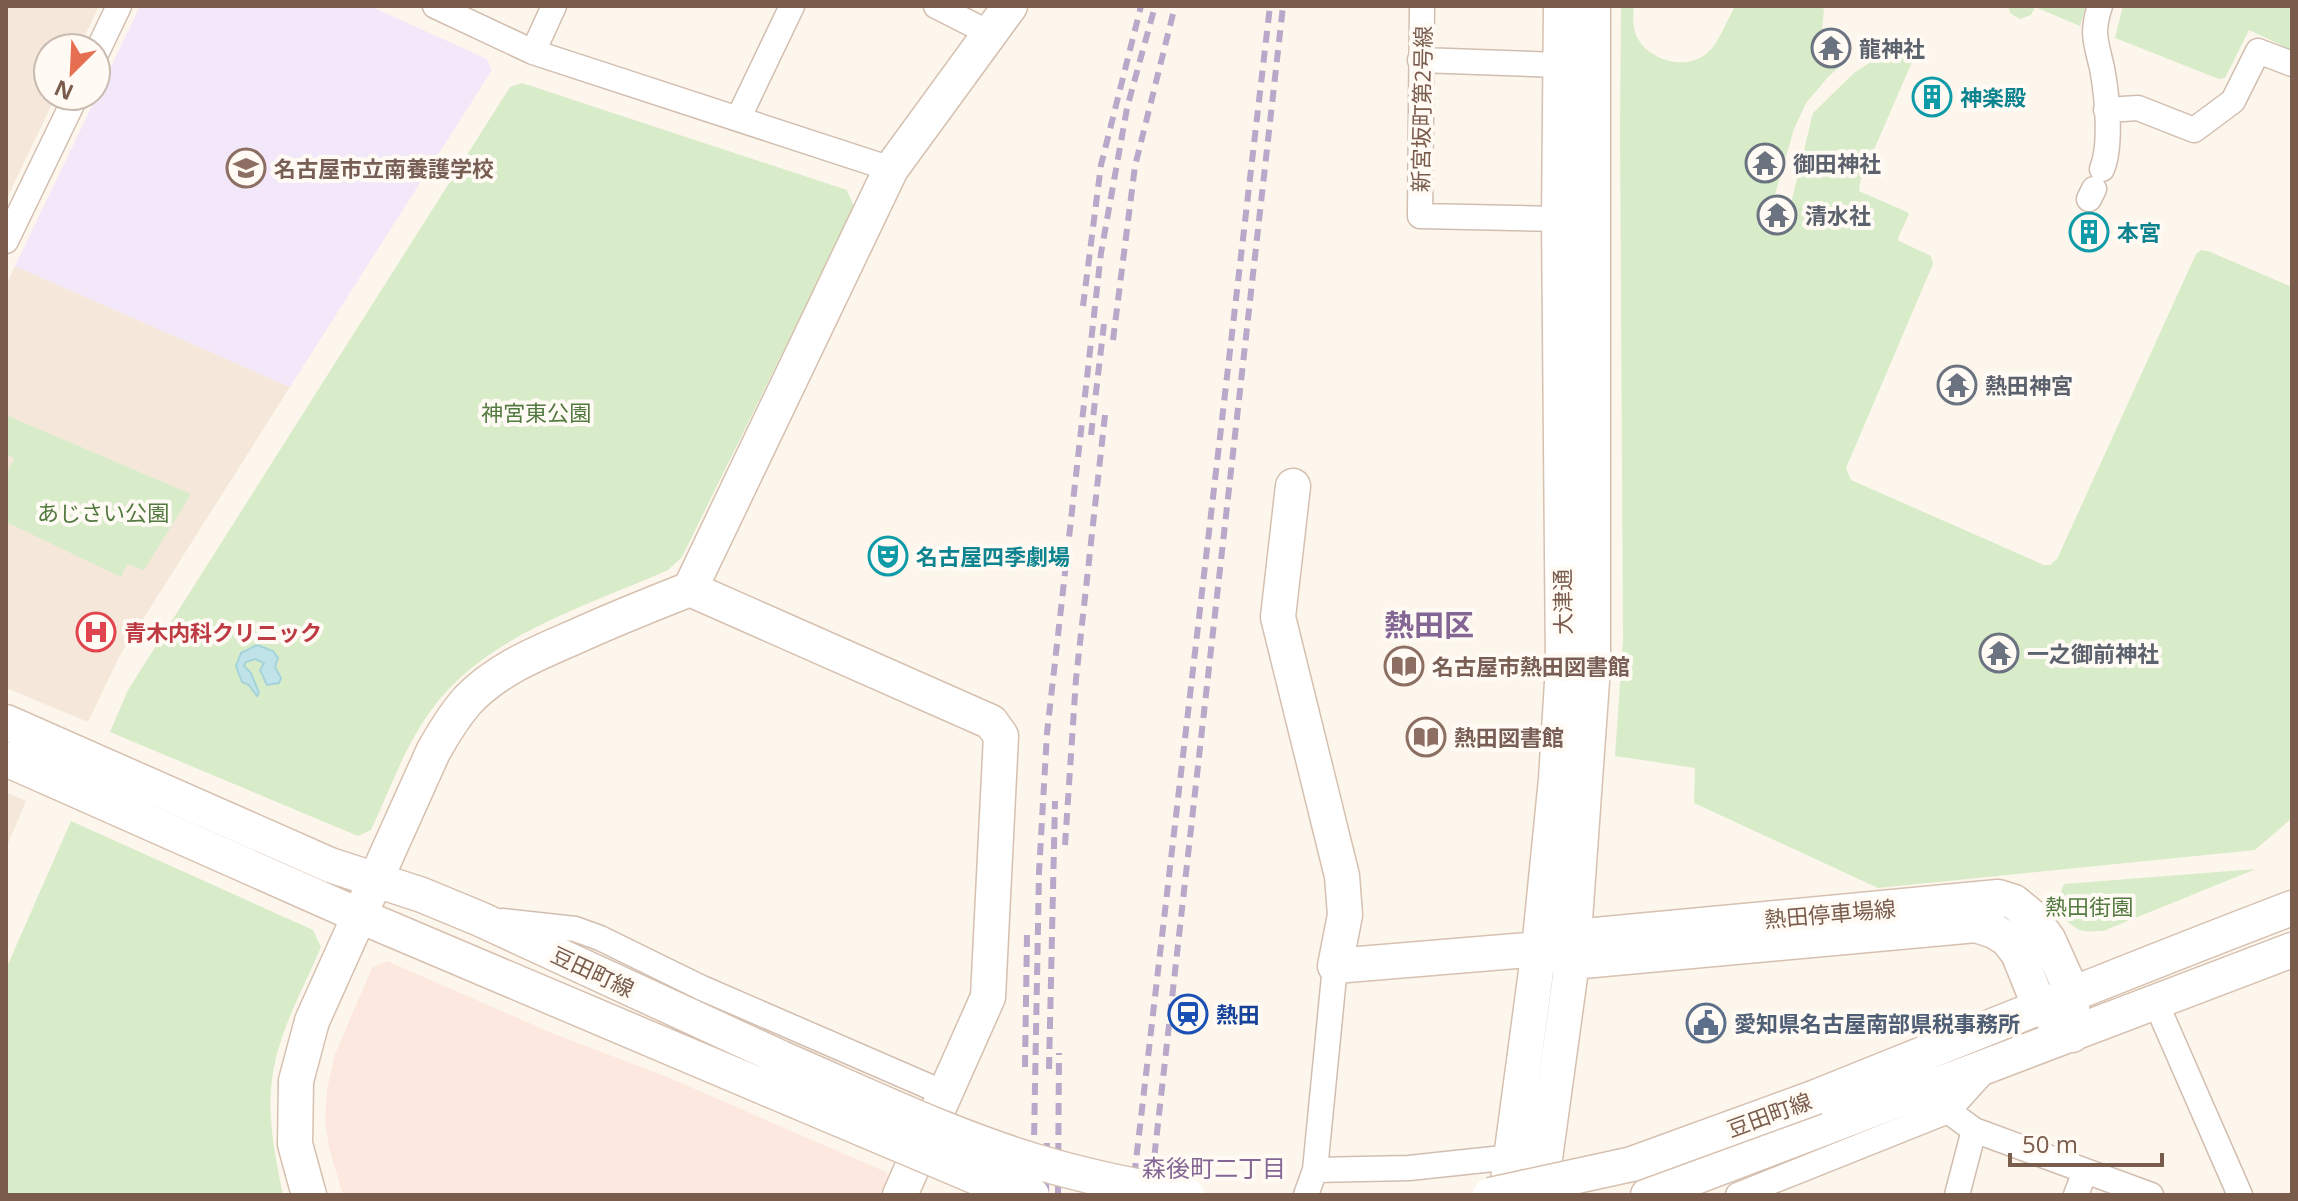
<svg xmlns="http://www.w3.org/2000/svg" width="2298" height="1201" viewBox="0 0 2298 1201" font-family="'Open Sans','Noto Sans JP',sans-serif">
  <rect width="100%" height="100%" fill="#fdf6ec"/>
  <path fill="#f5e8da" d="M6,6h93l-20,42h-31v48h8l-50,104z
    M15,266l275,121 -171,270 -31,65 -82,-34v-403z
    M6,792l20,9 -20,47z"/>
  <path fill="#fde8e0" d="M387,961l165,72 115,44 219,95 4,9 -6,14h-541l-14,-47 -4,-27 2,-32 8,-35 37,-86z"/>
  <path fill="#f3e8fa" d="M140,6h230l117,53 5,11 -202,317 -275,-121z"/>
  <path fill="#d8ecc9" d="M1621,6h13c-1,10 -2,21 3,31 11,23 48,34 69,17 13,-10 21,-34 29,-48h83l6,3 -2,20 26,19 1,10 -21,19 -22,26 -12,26 -20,69 -10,18 5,9 10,3 5,-1 3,-7 26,-107 41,-40 58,-38 9,1 1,3 -62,143 -1,9 48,21 2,2 -11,24 1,3 32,15 2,8 -87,204 5,12 193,85h6l7,-6 139,-305 5,-4 7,1 84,36v531l-37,32 -377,38 -184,-85 1,-35 -80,-12 8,-115 -3,-511z
    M2008,6h78l-6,20 -45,-19 -4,8 -11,4 -10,-6z
    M2123,6h169v44l-43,-20 -24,48 -6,1 -104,-41z
    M522,83l325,107 7,17 -172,350 -14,13c-81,36 -182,65 -236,139 -27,36 -42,81 -61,121l-13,6 -248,-104 18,-42 382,-603z
    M6,415l185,79 -47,76 -17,-6 -6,13 -115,-55v-46l8,-18 -8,-4z
    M71,821l242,109 8,17c-17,40 -41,82 -48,126 -7,40 2,83 10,122h-277v-226z
    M2256,869l-153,62c-6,0 -14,1 -20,0 -21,-6 -28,-29 -19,-47z"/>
  <path fill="#bfe3e8" stroke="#a5d3da" stroke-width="2" d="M257,645l16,6 5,7 -3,9 6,11 -2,5 -12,2 -7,-15 4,-7 -9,-4 -9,3 -2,4 7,7 8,20 -2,3 -8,-11 -7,-3 -6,-16 5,-13z"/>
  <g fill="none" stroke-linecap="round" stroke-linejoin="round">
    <defs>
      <path id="street" d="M435,6l98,46 358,117
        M936,6l55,28
        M1422,6l-2,210 139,3
        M2100,6c-9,27 -4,36 2,62 5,26 10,77 0,101
        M533,52l21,-46
        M96,54l23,-48
        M1420,60l140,5
        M2106,110l32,-2 56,22 39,-29 25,-50 34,13
        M738,119l54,-113
        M2089,199l5,-10
        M6,241l70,-145
        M502,921l73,8 25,9 102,50 242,105
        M2156,1003l84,192
        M1948,1111l26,19 177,65
        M1315,1170l94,-2 103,-11
        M1306,1195l9,-25 20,-204
        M1738,1195l210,-84 39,-43
        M1957,1195l17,-65
        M2076,1195l9,-24"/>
      <path id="secondary" d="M1293,486l-15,131 64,259 3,39 -10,51 204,-17 35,-12 424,-40 16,5 17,14 17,23 24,53v43
        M690,589l301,133 10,14 -13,261 -88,198
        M6,722l324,143 92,30 58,24 301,139
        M6,759l354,157 408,173
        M1550,953l22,9 404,-37 18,6 13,8 11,14 21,52 33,30
        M1816,1097c159,-64 316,-128 476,-189
        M309,1195l-14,-51 1,-63 16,-60 121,-269c10,-18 21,-36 34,-51 30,-32 71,-48 110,-65 37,-17 75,-32 113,-47l201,-420 119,-163
        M1506,1195l33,-246 17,-170 7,-113 -4,-447 2,-213
        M1540,1195l32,-233 21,-295v-661
        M1648,1195l644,-245"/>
    </defs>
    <use href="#street" stroke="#d1beb0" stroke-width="27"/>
    <use href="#secondary" stroke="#d6c0b0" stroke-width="37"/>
    <use href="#street" stroke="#fff" stroke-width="24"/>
    <use href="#secondary" stroke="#fff" stroke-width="34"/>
    <path stroke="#b9a8c9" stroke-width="6" stroke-dasharray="12 8" stroke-linecap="butt" d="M1083,306l18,-141 40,-159
      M1113,340l22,-174 40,-160
      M1091,435l13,-111
      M1065,845l11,-166 29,-264
      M1025,1067l2,-132
      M1049,1069l6,-268
      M1033,1195l6,-323 8,-139 54,-480 26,-145 28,-102
      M1046,1195l1,-58
      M1058,1195l1,-142
      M1132,1195l138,-1189
      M1150,1195l133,-1189"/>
    <defs>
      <path id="secondary-bridge" d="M781,1058c90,39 180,83 274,109 43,12 88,21 132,28
        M768,1089l213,90 51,16
        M1490,1195l142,-31 184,-67"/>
    </defs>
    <use href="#secondary-bridge" stroke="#d6c0b0" stroke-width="37" stroke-linecap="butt"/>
    <use href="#secondary-bridge" stroke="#fff" stroke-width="34"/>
  </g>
  <defs>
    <symbol id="temple-ring" viewBox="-11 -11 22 22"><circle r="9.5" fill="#fffaf3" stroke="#6b7280" stroke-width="1.5"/><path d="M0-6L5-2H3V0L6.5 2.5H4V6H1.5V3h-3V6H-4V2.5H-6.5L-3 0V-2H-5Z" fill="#6b7280"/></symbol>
    <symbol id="building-ring" viewBox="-11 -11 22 22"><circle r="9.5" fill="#fffaf3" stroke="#0f9aa8" stroke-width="1.5"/><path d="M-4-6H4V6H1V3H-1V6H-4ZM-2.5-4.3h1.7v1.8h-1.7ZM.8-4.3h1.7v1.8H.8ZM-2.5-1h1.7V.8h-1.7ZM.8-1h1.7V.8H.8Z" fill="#0f9aa8"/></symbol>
    <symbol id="school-ring" viewBox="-11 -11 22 22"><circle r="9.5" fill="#fffaf3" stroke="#8d6e63" stroke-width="1.5"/><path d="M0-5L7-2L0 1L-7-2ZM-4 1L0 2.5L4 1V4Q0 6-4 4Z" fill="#8d6e63"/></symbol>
    <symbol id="theatre-ring" viewBox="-11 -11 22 22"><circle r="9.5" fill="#fffaf3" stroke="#0f9aa8" stroke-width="1.5"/><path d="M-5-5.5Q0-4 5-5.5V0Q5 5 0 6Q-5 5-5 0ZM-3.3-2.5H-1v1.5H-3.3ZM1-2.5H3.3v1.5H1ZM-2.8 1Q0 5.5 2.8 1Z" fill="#0f9aa8"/></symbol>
    <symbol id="hospital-ring" viewBox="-11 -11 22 22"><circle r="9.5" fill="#fffaf3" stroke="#e0444e" stroke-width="1.5"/><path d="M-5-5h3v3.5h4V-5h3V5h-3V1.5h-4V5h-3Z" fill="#e0444e"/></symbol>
    <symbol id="library-ring" viewBox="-11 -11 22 22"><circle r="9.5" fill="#fffaf3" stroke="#8d6e63" stroke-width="1.5"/><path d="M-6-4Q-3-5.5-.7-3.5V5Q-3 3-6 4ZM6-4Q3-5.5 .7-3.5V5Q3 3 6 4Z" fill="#8d6e63"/></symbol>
    <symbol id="station-ring" viewBox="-11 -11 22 22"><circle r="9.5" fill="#fffaf3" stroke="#1a4fb4" stroke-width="1.5"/><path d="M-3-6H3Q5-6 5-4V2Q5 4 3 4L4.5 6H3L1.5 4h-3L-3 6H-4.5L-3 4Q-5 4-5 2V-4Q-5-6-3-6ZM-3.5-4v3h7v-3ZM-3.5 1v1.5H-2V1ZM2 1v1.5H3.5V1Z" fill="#1a4fb4"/></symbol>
    <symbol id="civic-ring" viewBox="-11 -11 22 22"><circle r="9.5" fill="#fffaf3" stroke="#5c6f8a" stroke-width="1.5"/><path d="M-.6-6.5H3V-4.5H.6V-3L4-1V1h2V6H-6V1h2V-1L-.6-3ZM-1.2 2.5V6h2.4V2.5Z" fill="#5c6f8a"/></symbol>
  </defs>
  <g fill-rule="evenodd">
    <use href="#temple-ring" x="1809" y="26" width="44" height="44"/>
    <use href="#building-ring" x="1910" y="75" width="44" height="44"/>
    <use href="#temple-ring" x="1743" y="141" width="44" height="44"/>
    <use href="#school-ring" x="224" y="146" width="44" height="44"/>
    <use href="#temple-ring" x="1755" y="193" width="44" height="44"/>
    <use href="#building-ring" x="2067" y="210" width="44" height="44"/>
    <use href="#temple-ring" x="1935" y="363" width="44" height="44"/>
    <use href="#theatre-ring" x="866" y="534" width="44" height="44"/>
    <use href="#hospital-ring" x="74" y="610" width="44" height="44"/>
    <use href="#temple-ring" x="1977" y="631" width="44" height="44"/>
    <use href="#library-ring" x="1382" y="644" width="44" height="44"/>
    <use href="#library-ring" x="1404" y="715" width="44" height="44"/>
    <use href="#station-ring" x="1166" y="992" width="44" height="44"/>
    <use href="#civic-ring" x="1684" y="1001" width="44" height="44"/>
  </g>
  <g text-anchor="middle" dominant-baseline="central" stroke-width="8" stroke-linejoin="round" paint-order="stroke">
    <g font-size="22" font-weight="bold" fill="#5b616d" stroke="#fffaf3" text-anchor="start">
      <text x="1859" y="48">龍神社</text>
      <text x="1793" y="163">御田神社</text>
      <text x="1805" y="215">清水社</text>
      <text x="1985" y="385">熱田神宮</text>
      <text x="2027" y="653">一之御前神社</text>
    </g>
    <g font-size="22" font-weight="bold" fill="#0d838f" stroke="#fffaf3" text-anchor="start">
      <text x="1960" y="97">神楽殿</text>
      <text x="2117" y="232">本宮</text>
      <text x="916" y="556">名古屋四季劇場</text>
    </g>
    <g font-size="22" fill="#7a5c4d" stroke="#fffaf3">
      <text transform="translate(1421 109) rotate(-89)">新宮坂町第2号線</text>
      <text transform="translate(1562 602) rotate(-91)">大津通</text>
      <text transform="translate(1830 913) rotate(-5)">熱田停車場線</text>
      <text transform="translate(593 971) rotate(25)">豆田町線</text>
      <text transform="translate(1769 1114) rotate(-20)">豆田町線</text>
    </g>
    <g font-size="22" font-weight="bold" fill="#785e54" stroke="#fffaf3" text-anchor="start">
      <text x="274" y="168">名古屋市立南養護学校</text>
      <text x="1432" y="666">名古屋市熱田図書館</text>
      <text x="1454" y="737">熱田図書館</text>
    </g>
    <g font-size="22" fill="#537a41" stroke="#fffaf3">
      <text x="536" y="412">神宮東公園</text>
      <text x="103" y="512">あじさい公園</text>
      <text x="2089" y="906">熱田街園</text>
    </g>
    <g font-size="22" font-weight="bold" fill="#be3a42" stroke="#fffaf3" text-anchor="start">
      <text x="124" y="632">青木内科クリニック</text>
    </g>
    <g font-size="22" font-weight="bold" fill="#164399" stroke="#fffaf3" text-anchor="start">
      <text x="1216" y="1014">熱田</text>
    </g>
    <g font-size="22" font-weight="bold" fill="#4e5e75" stroke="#fffaf3" text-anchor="start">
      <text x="1734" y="1023">愛知県名古屋南部県税事務所</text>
    </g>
    <g font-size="24" fill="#846695" stroke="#fffaf3">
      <text x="1214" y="1167">森後町二丁目</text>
    </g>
    <g font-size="30" font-weight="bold" fill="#846695" stroke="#fffaf3">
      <text x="1429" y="624">熱田区</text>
    </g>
  </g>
  <rect width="2298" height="1201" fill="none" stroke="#7a5c4d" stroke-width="16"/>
  <g transform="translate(72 72) rotate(204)"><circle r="38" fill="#fffaf3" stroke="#cabbb1" stroke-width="2"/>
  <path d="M0-6L14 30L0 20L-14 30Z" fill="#e76f51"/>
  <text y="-12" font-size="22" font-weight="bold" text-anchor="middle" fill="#7a5c4d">N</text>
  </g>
  <path d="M2010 1153v12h152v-12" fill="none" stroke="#7a5c4d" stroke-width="4"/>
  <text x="2022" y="1153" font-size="24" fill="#7a5c4d" stroke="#fffaf3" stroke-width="6" paint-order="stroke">50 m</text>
</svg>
